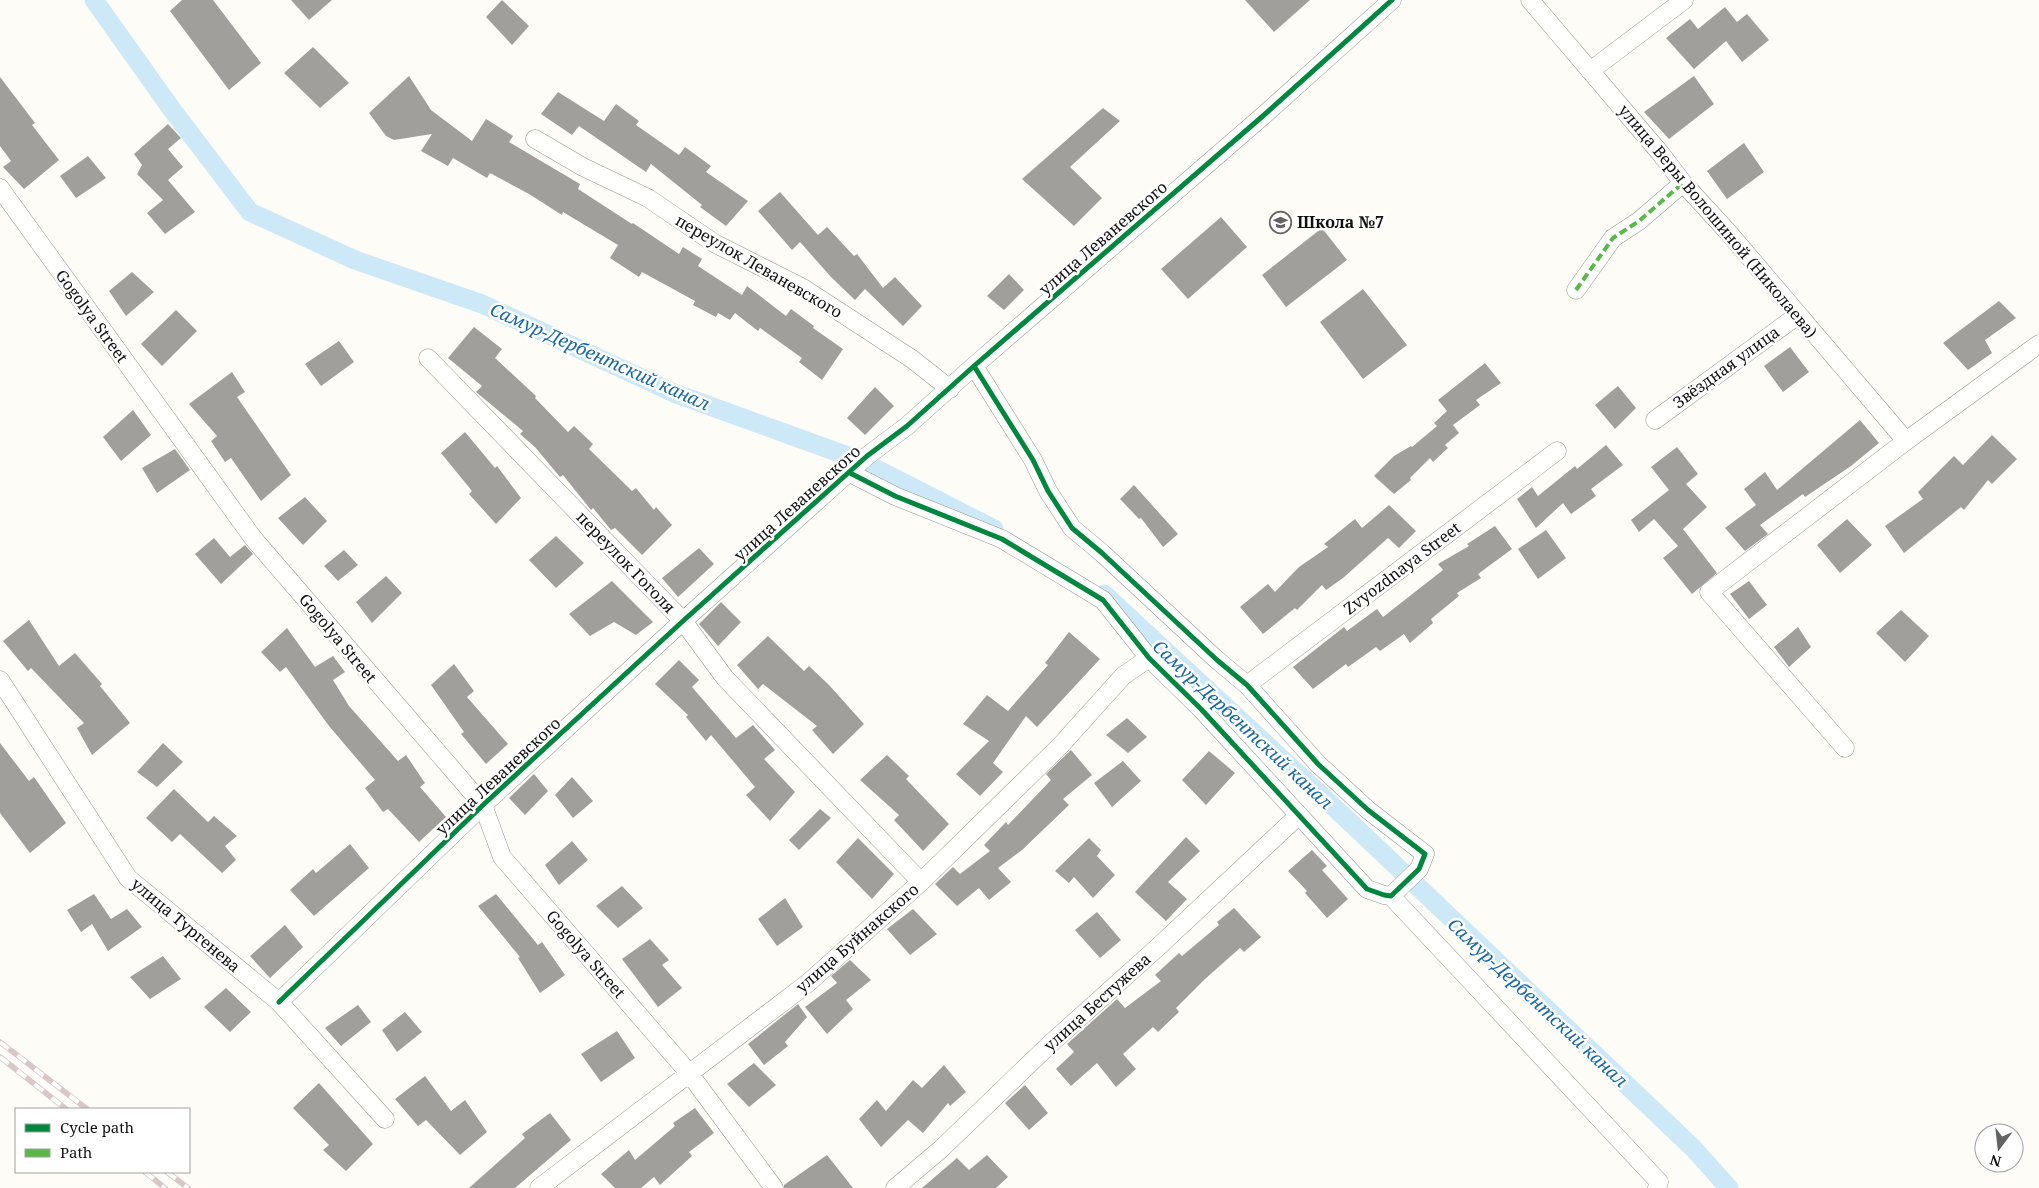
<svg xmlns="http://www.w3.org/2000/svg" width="2039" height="1188" viewBox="0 0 2039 1188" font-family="'Noto Serif',serif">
  <rect width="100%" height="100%" fill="#fdfcf7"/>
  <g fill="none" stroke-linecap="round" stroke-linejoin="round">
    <path stroke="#cde8f7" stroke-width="19" d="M94,0l79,111 77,101 105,48 127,44 192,89 185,67 135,69
      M1104,594l248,230 341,324 36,40"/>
  </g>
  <path fill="#a19f9c" d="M182,0h31l48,63 -32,27 -59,-79z
    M291,0h41l-23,20z
    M502,0l27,26 -17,19 -26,-28z
    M1245,0h65l-36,32z
    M1725,7l12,15 10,-8 22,26 -27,22 -16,-21 -32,28 -28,-31 24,-19 8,10z
    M313,47l36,36 -29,25 -36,-35z
    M409,76l22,34 41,31 14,-22 27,17 -4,6 71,42 -2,5 54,35 1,-1 46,31 4,-7 19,12 -4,7 44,29 5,-9 39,30 5,-7 23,17 -1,2 30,21 -21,31 -23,-18 3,-4 -42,-30 -2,3 -23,-18 -5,7 -12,-7 -2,4 -23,-12 2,-4 -53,-29 -3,5 -29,-19 8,-13 -55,-33 -1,3 -33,-21 -39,-21 -3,5 -34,-20 -5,8 -27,-15 11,-17 -38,6 -8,-4 -17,-23z
    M1694,76l20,28 -45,35 -25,-27z
    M0,77l35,46 -3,2 27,35 -35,29 -21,-22 8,-6 -11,-15z
    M558,92l46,29 12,-17 23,17 -3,4 43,30 6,-8 26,19 -5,6 42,29 -22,25 -26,-19 2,-2 -51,-41 -5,8 -67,-46 -7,9 -31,-21z
    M1103,108l17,13 -50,46 32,31 -28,28 -52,-47z
    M168,124l13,14 -13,11 15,18 -15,13 27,32 -30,22 -18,-21 16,-13 -26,-26 5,-9 -8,-11z
    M1744,143l20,29 -37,27 -20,-28z
    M88,156l18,22 -30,20 -16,-22z
    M780,192l38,43 9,-8 27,29 3,-2 26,34 12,-11 27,29 -19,20 -38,-37 -10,11 -24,-23 -31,-35 -8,8 -34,-39z
    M1221,217l26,30 -59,52 -27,-30z
    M1322,228l25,32 -61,47 -24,-32z
    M132,272l22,20 -28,24 -17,-25z
    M1009,274l15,16 -20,20 -17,-14z
    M1363,289l44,56 -44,34 -43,-57z
    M1999,301l17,17 -31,22 7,13 -24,17 -25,-27z
    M176,310l21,21 -35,35 -21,-22z
    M474,327l28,22 -7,9 41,38 -1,2 33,34 6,-6 19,18 -4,5 43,42 4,-3 18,22 2,-3 16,18 -30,30 -27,-27 -4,2 -18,-22 -2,2 -28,-35 -3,2 -25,-30 -15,-13 3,-3 -47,-39 6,-6 -34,-28z
    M339,341l15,21 -33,24 -16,-22z
    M1790,347l19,25 -26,20 -19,-26z
    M1485,363l16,20 -25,17 4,5 -27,20 6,8 -14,12 3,3 -15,14 -3,-4 -20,20 1,2 -17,14 -20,-18 20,-20 17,-10 1,1 25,-21 -3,-3 13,-12 -9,-11z
    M232,372l13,20 -8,5 54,78 -30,26 -30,-43 -6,4 -14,-21 6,-5 -28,-32z
    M1618,386l18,22 -21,21 -20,-24z
    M875,387l19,19 -29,29 -18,-17z
    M133,410l18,25 -30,26 -18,-24z
    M1860,420l19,23 -28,23 -46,31 -2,-3 -43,31 8,9 -23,17 -20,-23 31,-23 -12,-16 21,-17 12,18z
    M465,432l30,36 2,-2 24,32 -25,26 -27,-30 3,-3 -31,-38z
    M1992,435l25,24 -25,25 -4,-4 -24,30 -3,-3 -57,46 -19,-27 38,-27 -5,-7 36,-36 9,9z
    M1606,445l17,20 -32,24 5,7 -25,18 -8,-11 -27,25 -19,-29 15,-12 6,9 37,-30 2,3z
    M1677,447l21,27 -12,10 21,23 -24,22 34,44 -25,21 -29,-36 15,-12 -24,-27 -15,13 -8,-12 38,-30 -18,-23z
    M175,449l15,21 -33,23 -15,-25z
    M1134,485l44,49 -15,13 -22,-29 -2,1 -19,-20z
    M305,497l22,24 -24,24 -25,-27z
    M1389,505l27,26 -17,17 -11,-10 -45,40 -17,12 -4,-5 -25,25 -2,-2 -32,26 -23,-27 28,-23 7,8 24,-25 29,-20 -4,-3 31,-25 7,9z
    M1847,519l25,26 -32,28 -23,-28z
    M1495,526l17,23 -34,25 3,4 -24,15 2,3 -28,23 2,4 -23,20 -6,-9 -24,17 -4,-4 -28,20 -2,-3 -33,25 -20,-22 51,-40 3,4 30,-22 6,8 60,-47 -5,-6 31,-18 -2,-2z
    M1546,530l20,28 -28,21 -20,-30z
    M556,536l28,27 -28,25 -27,-28z
    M214,538l16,19 15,-12 8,9 -32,30 -26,-30z
    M699,548l15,16 -36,33 -16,-19z
    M344,550l14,15 -20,16 -14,-15z
    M386,576l16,17 -30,30 -16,-21z
    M612,581l41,41 -17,13 -22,-13 -24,14 -21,-22z
    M1749,581l18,24 -18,14 -19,-25z
    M721,602l20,20 -23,24 -19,-22z
    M1901,610l28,26 -24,26 -29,-29z
    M29,620l30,46 16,-13 27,31 -2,2 30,37 -38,32 -15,-27 7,-5 -53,-55 -3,3 -25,-30z
    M1798,627l13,20 -22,20 -15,-20z
    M287,628l28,39 18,-11 12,16 -12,8 16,26 49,55 8,-6 19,28 -5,4 26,30 -27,25 -31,-33 -5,3 -18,-24 10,-8 -46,-54 -43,-59 -6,5 -19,-20z
    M1069,632l31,27 -63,68 -11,-11 -33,47 10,9 -23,24 -24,-22 33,-33 -26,-17 24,-29 21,16 40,-46 -3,-2z
    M768,636l36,35 5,-5 20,19 35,39 -31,30 -21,-24 5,-4 -54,-42 -5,5 -21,-24z
    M679,660l20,20 -7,7 44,51 17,-13 22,25 -11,9 31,33 -25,29 -24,-26 9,-8 -44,-52 -5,6 -20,-24 2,-2 -33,-31z
    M454,664l20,27 -7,6 41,47 -22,20 -25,-30 3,-2 -33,-47z
    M1127,718l20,19 -19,16 -22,-18z
    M0,743l29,38 5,-4 32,46 -36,30 -30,-40z
    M163,743l20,19 -26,25 -20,-15z
    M1071,750l21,25 -29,24 6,6 -47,45 -24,18 13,14 -22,18 -10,-12 -22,18 -22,-22 18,-17 7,7 30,-23 -6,-6 22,-23 2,3 43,-45 -5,-6z
    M1209,751l26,22 -29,32 -24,-25z
    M887,755l22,21 -3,3 43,45 -26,27 -29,-31 5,-5 -39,-35z
    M1123,761l18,20 -29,26 -18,-24z
    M534,774l14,17 -23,24 -16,-17z
    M572,777l21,24 -20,17 -18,-23z
    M174,789l34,33 6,-6 23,20 -12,10 11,14 -14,13 -42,-39 -8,8 -26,-24z
    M820,809l11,9 -32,32 -10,-10z
    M1186,837l14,14 -32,31 19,17 -21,22 -31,-29z
    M858,838l36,36 -22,25 -36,-37z
    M1089,838l12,12 -4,6 18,19 -22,23 -19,-21 -5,6 -14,-12z
    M572,841l16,19 -29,25 -14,-20z
    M350,844l19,24 -55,48 -24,-26 23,-21 3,4z
    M1312,850l15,16 -5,4 26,29 -21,19 -22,-25 2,-2 -19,-20z
    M622,886l21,22 -25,20 -22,-22z
    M94,894l17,25 16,-10 15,18 -34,24 -16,-27 -11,8 -14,-22z
    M496,894l42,51 4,-3 23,33 -25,18 -22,-35 2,-1 -42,-51z
    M785,898l18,29 -26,19 -19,-27z
    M1234,908l27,29 -17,15 -4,-4 -35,31 -29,29 3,4 -21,20 -5,-5 -30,27 13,15 -20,18 -19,-24 -26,23 -15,-17 18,-17 -7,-8 50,-45 8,9 36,-27 -6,-6 24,-22 3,3 37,-31 -2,-3z
    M913,909l24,25 -27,21 -23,-26z
    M1097,912l24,28 -21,18 -25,-28z
    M285,925l18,22 -33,31 -20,-22z
    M650,939l19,21 -7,5 20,23 -24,19 -36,-48z
    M163,956l18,23 -31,20 -20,-22z
    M850,960l21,20 -25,20 7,9 -26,25 -22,-27 32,-24 -6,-7z
    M226,988l25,24 -21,20 -26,-25z
    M798,1004l9,13 -22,25 3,4 -24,19 -16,-21z
    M358,1005l13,17 -30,24 -16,-18z
    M405,1012l17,20 -25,20 -15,-22z
    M617,1031l18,27 -34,24 -20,-28z
    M754,1063l22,22 -27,22 -22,-23z
    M944,1065l22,27 -16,14 -2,-3 -25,30 -15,-13 -27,27 -22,-28 18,-19 9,11 27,-31 9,8z
    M425,1076l26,35 14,-11 22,32 -27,23 -34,-35 -8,6 -23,-27z
    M319,1083l54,61 -27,27 -23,-21 6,-5 -36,-37z
    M1025,1085l23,28 -19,17 -24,-27z
    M695,1108l19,25 -25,19 3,4 -32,29 -6,-8 -13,11h-26l-14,-14 28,-24 6,10 40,-34 -2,-3z
    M550,1113l21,27 -56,48h-46l56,-50 -3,-4z
    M827,1155l26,33h-69v-3z
    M987,1155l21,22 -12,11h-74l35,-30 12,12z"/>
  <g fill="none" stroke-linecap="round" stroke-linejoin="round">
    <defs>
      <path id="minor" d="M1530,0l131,154 22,29 45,49 178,209
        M1590,71l94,-71
        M535,139l48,28 65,31 66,45 89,45 109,71 38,30
        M0,188l253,350 230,267 19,52 187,216 85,115
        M1576,290l37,-52 26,-17 44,-38
        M428,358l255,263 42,57 196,204
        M1655,420l143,-105
        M850,473l45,23 107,43 101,61 46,58 52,51 166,180 17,6 7,1 28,-27 6,-15 -57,-44 -50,-46 -71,-79 -30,-25 -115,-107 -30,-25 -24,-37 -15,-31 -59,-94
        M0,680l128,198 151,124 106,117
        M1247,685l310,-234
        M1845,748l-136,-156 197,-151 133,-97
        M1391,896l268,286 -2,6
        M279,1002l204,-197 200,-184 184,-165 40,-30 67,-60 290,-251 128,-115
        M539,1188l269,-205 113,-101 139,-136 63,-70 26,-18
        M895,1188l46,-39 108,-104 108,-97 142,-133"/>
    </defs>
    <use href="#minor" stroke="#979795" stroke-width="19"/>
    <use href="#minor" stroke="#fffffe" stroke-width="18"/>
    <defs>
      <path id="rail" d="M0,1042l87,67
        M0,1057l66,52
        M145,1172l20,16
        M167,1172l21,16"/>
    </defs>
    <use href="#rail" stroke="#d9c6c7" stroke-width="5.5"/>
    <use href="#rail" stroke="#fff" stroke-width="4" stroke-dasharray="11" stroke-linecap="butt"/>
    <path stroke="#58b947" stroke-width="4" stroke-dasharray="8 4" stroke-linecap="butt" d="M1576,290l37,-52 26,-17 44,-38"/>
    <defs>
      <path id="cycleway" d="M850,473l45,23 107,43 101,61 46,58 52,51 166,180 17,6 7,1 28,-27 6,-15 -57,-44 -50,-46 -71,-79 -30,-25 -115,-107 -30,-25 -24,-37 -15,-31 -59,-94
        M279,1002l204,-197 200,-184 184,-165 40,-30 67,-60 290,-251 128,-115"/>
    </defs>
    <use href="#cycleway" stroke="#fff" stroke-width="8"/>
    <use href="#cycleway" stroke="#00873e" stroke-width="5"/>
  </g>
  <defs>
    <symbol id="school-ring" viewBox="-11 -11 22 22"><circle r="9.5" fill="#fff" stroke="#646362" stroke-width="1.5"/><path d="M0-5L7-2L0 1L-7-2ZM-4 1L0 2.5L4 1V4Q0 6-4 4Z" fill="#646362"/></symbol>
  </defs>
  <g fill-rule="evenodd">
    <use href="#school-ring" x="1268" y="210" width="25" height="25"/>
  </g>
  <g text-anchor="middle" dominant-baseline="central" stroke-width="5" stroke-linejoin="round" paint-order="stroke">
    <g font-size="16" fill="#111" stroke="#fff">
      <text transform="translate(1718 221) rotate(50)">улица Веры Волошиной (Николаева)</text>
      <text transform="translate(1103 238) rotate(-41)">улица Леваневского</text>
      <text transform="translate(759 266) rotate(30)">переулок Леваневского</text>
      <text transform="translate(92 316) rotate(54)">Gogolya Street</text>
      <text transform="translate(1726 367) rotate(-36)">Звёздная улица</text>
      <text transform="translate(797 503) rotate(-42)">улица Леваневского</text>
      <text transform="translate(626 562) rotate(46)">переулок Гоголя</text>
      <text transform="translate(1402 568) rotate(-37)">Zvyozdnaya Street</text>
      <text transform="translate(338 638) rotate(50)">Gogolya Street</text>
      <text transform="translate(498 776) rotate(-43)">улица Леваневского</text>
      <text transform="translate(186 925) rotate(40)">улица Тургенева</text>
      <text transform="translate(857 938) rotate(-41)">улица Буйнакского</text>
      <text transform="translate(586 954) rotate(49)">Gogolya Street</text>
      <text transform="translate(1097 1002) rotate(-42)">улица Бестужева</text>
    </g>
    <g font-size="16" font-weight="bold" fill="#111" stroke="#fff" text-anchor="start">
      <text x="1297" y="222">Школа №7</text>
    </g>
    <g font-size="18" font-style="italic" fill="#1768a6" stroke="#fff">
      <text transform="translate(600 356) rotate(24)">Самур-Дербентский канал</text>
      <text transform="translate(1243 724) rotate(43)">Самур-Дербентский канал</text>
      <text transform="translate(1538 1002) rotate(43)">Самур-Дербентский канал</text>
    </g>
  </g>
  <rect x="15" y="1108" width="175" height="65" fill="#ffffff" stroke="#a0a0a0"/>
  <rect x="25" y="1124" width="25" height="8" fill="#00873e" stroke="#a0a0a0"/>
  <text x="60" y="1133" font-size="15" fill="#111111">Cycle path</text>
  <rect x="25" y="1149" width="25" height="8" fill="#58b947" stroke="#a0a0a0"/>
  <text x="60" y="1158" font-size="15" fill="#111111">Path</text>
  <g transform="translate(1999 1148) rotate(195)"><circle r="24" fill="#ffffff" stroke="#a0a0a0"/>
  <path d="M0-4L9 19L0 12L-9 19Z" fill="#646362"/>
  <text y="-8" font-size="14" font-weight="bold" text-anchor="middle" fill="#111111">N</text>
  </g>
</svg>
